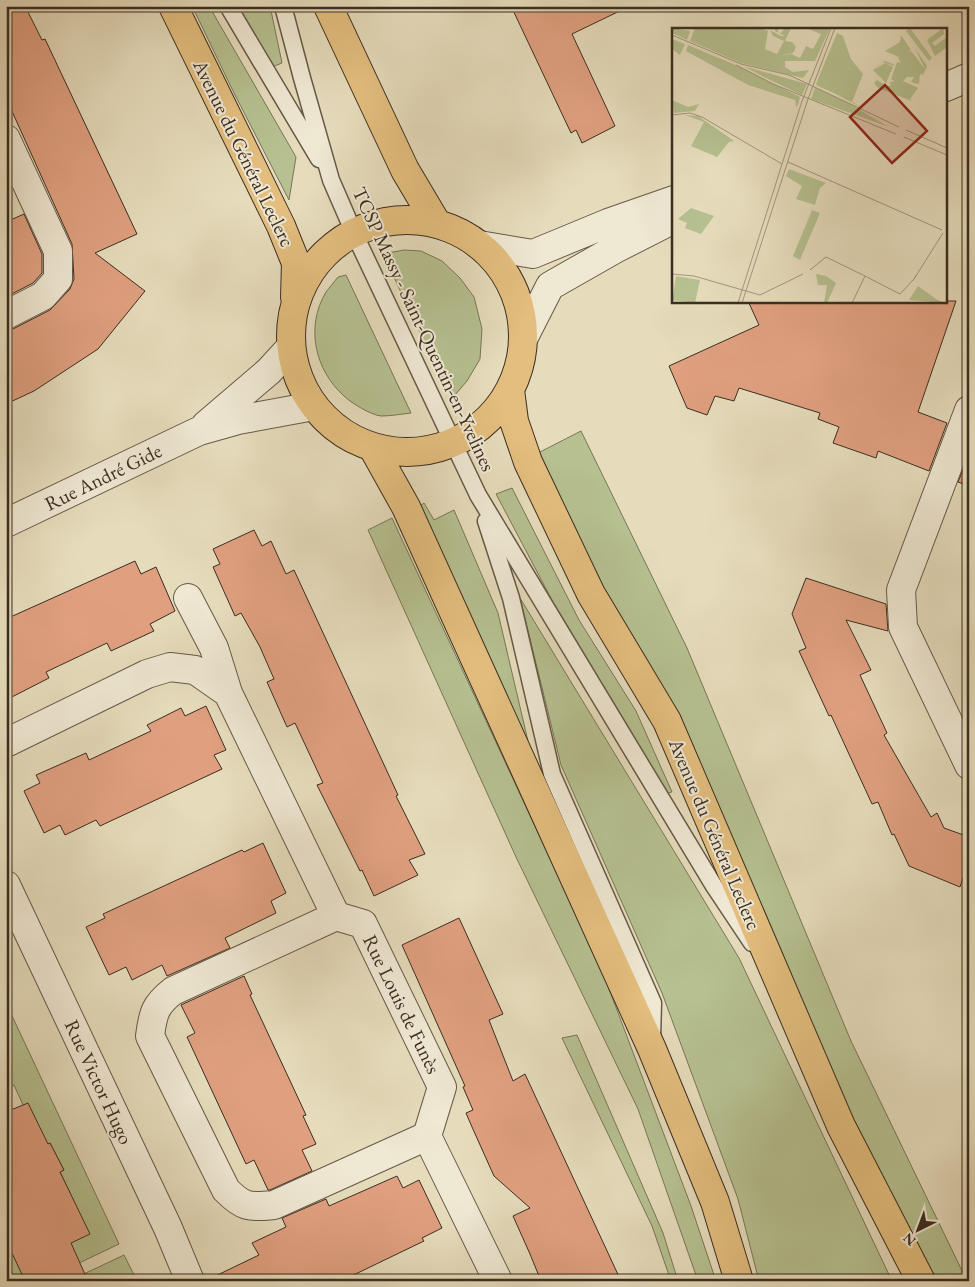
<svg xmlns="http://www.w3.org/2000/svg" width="975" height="1287" viewBox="0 0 975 1287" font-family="'EB Garamond',serif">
  <rect width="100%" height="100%" fill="#e6dcbc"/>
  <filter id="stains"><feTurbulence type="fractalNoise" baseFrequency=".004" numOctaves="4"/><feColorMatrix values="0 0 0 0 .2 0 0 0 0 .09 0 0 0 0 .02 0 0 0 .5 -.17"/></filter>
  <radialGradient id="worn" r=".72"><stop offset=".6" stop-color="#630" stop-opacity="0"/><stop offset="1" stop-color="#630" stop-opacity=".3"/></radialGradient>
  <path fill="#b6c090" stroke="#787658" d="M192,6h17l87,151 -7,43 -54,-105z
    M237,6h33l12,57 -10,4z
    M404,250l17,1 21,10 18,17 14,19 8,32 -2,30 -13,22 -12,14 -6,-1 -66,-140z
    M346,275l65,138c-9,1 -20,3 -30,3 -10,-1 -30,-13 -37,-20 -29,-26 -39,-69 -18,-104 4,-5 8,-10 12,-15z
    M581,431l106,217 164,393 116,240h-33l-66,-119 -183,-433 -25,-47 -64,-104 -58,-125z
    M512,488l67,132 57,91 36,81 -5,1 -114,-191 -57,-108z
    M424,503l10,17 20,-10 44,103 37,158 -118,-263z
    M392,518l211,455 88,233 25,75h-18l-60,-172 -122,-252 -148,-327z
    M520,598l219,360 153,323h-133l-21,-82 -76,-206 -101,-228z
    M6,1003l113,241 -42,20 -32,-56 26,-13 -11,-23 4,-2 -14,-27 -15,7 -12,-45 -9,-20 -8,4z
    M577,1035l86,198 15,48h-7l-19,-55 -90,-188z
    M6,1202l26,79h-16l-10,-22z
    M124,1255l13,26h-68z"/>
  <path fill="#e0a080" stroke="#3b2d21" d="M6,6h19l17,34 3,-1 92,195 -42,19 50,38 -47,58 -64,42 -28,13v-74l7,-1 37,-19 20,-21 4,-10 -2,-35 -66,-146z
    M511,6h119l-58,28 43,92 -33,17 -6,-13 -5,3z
    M24,214l18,40v19l-9,10 -27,14v-75z
    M748,301h208l-38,111 29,11 -18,48 -51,-20 -2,7 -43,-15 6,-16 -21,-8 2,-6 -81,-25 -5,13 -19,-5 -8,19 -20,-7 -18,-42 90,-41z
    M969,455v31l-11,-4z
    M254,530l8,16 9,-5 15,33 8,-4 104,225 -2,1 29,58 -16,6 9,15 -44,21 -12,-26 -2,1 -43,-86 6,-2 -28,-60 -8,4 -20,-45 7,-3 -14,-32 -19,-34 -6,3 -22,-49 7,-3 -7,-15z
    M135,561l6,13 15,-7 19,44 -25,13 4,7 -43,20 -4,-8 -61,29 3,6 -43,22v-81z
    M806,578l80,26 2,27 -42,-11 25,50 -11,5 27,58 -3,2 47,82 6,-4 7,15 25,9v44l-6,-3 -3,9 -51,-21 -15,-32 -2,1 -14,-33 -6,2 -41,-89 -2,1 -30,-65 7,-3 -14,-34z
    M206,706l20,44 -12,5 8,14 -122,57 -4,-6 -31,15 -5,-10 -16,8 -20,-42 16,-8 -4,-8 50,-22 3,7 62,-29 -4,-6 34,-17 4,8z
    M263,843l23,50 -15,8 5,12 -51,25 5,10 -63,28 -5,-11 -30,15 -6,-13 -17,8 -23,-48 19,-9 -2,-4 139,-64 2,2z
    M459,918l44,96 -14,6 24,61 12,-7 96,207h-80l-11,-27 -17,-38 17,-8 -36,-32 -22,-49 -6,-14 7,-3 -10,-23 2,-1 -63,-141z
    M244,976l8,18 -2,1 56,120 -3,1 13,28 -14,6 10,21 -42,19h-2l-14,-30 -8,4 -59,-127 8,-4 -14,-28z
    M28,1103l20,41 2,-1 14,27 -4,2 30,62 -19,9 17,38h-63l-19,-41v-128z
    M397,1176l6,12 16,-8 23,48 -20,10 2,3 -83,40h-136l54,-26 -7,-12 34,-16 -4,-9 44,-19 3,7z"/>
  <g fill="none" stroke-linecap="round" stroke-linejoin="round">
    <defs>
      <path id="lane" d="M228,6l91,153
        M283,6l19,72 29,102 23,53 124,262 236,391 38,57
        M486,521l25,77 41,176 101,229 -1,36"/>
      <path id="street" d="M946,87l23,-10
        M6,139l52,112v28l-15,17 -37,19
        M479,245l54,9 75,-31 66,-23
        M523,339l27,-53 65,-37 59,-30
        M969,410l-68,180 2,37 66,138
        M206,425l63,-54 22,-24
        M6,523l193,-92 39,-11 76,-14
        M188,598l26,50 14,45
        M6,743l141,-69 23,-7 25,3 33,23 108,223 27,8 79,163 -15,49 71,145
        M6,885l162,343 22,53
        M336,916l-163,75c-18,14 -20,22 -23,45l76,154c18,18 23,17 48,15l153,-69"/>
      <path id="primary" d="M173,6l108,220 15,37 -1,34
        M328,6l77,164 32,54
        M291 336a116 116 0 1 1 232 0a116 116 0 1 1-232 0Z
        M510,390l4,31 14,41 63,132 76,127 174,405 80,155
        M373,448l33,59 246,542 63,153 24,79"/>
    </defs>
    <use href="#lane" stroke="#665948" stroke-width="19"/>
    <use href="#street" stroke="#665948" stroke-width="30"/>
    <use href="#primary" stroke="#3b2d21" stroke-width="30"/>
    <use href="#lane" stroke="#efe8d3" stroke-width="16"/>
    <use href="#street" stroke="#efe8d3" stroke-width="28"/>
    <use href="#primary" stroke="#e3be7e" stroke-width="28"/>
  </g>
  <g text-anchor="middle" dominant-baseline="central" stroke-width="4" stroke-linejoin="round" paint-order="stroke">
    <g font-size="20" fill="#3b2d21" stroke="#efe8d3">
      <text transform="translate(244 153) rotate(64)">Avenue du Général Leclerc</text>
      <text transform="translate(424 329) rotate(65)">TCSP Massy - Saint-Quentin-en-Yvelines</text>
      <text transform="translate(103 477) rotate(-26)">Rue André Gide</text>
      <text transform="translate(715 834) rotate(67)">Avenue du Général Leclerc</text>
      <text transform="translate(402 1004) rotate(64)">Rue Louis de Funès</text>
      <text transform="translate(99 1082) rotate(65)">Rue Victor Hugo</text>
    </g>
  </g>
  <g transform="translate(672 28)">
    <rect width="275" height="275" fill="#e6dcbc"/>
    <path d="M0,0l18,3 -3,9 -15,-7zM23,0h66l7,3 -3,18 12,5 7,-13 -11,-5 -3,-6 11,6h4l-10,-5 -1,-3h4v4l3,1 4,-5h6l-6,13 7,1 4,5 -3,6 -14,3 12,-2 9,4 6,-12 7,3 8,-15 -15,-6h24l-15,33h-30v6l8,5 16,-2 -6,8 -62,-15 -51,-22zM238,0l22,30 -3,3 -23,-30zM271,0l1,6 -12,9 3,3 12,-9v10l-12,9 -8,-16zM165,5l6,3 8,23 12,15 -11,28 20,11 -23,-13 11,7 -24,-13 -18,-8 -2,-2zM229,7l10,15 -10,8 -16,-7 15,-9zM0,11l13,5 -5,11 -8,-6zM16,17l57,24 55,28 -2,8 -2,2 -1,-7 -47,-15 -62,-34zM243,20l12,18 -4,9 -3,-1 -1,10 -8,-2 3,-5h-7l-4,4 15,7 -8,11 2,2 -34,-13 -4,-5 3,-3 10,6 5,-1 -3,-2 5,-2 -3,-2 6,-17 4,1 -3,-5 13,-7 14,18zM213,33l8,3 1,1v1l-11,-4 -9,8 11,-7 8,4 -7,16 -13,-13 11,-9zM71,38l64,18 -5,11 -38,-18zM143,59l33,16 41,24 -78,-28zM0,72l16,7 11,-3 -4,7 -21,2zM13,87l13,1 36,25 -5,1 -12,15 -26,-11 13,-24zM117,141l37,14 -6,5 -5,17 -19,-6 6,-13 -16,-10zM19,180l23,8 -13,18 -16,-6 2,-5 -9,-4zM140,182l8,3 -20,47 -7,-4zM144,246l10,2 10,7 -9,20h-3l3,-18h-9zM4,248l24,4 -5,23 -23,-3zM246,258l18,13 8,4 -35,-3z" fill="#b6c090"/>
    <path fill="none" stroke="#a2967e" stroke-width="1" d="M0,7l69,29 48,11 110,52M64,37l37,19 123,50M0,87l18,-2 12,4 80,47M234,102l41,18M232,109l43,18M116,134l154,68M138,242l16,-13 39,19M0,246l22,2 66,19 43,-21M244,247l-2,4 29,-46M66,275l64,-202 29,-73M70,275l66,-204 27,-71M180,275l13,-27 35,18 14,-15"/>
    <path fill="#8f2418" fill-opacity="0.15" stroke="#8f2418" stroke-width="2.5" d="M213,57l42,46 -35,32 -42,-46z"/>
    <rect width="275" height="275" fill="none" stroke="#3b2d21" stroke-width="2.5"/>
  </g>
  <rect width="975" height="1287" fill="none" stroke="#e6dcbc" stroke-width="25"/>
  <rect x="8" y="8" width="960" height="1272" fill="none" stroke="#3b2d21" stroke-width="2.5"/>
  <rect x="12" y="12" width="950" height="1262" fill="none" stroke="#3b2d21"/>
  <g transform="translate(918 1230) rotate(222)" stroke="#efe8d3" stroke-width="4" paint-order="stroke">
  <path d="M0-4L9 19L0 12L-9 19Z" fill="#3b2d21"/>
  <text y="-8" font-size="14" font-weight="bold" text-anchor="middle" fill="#3b2d21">N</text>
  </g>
  <rect width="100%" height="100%" filter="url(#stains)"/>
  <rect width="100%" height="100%" fill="url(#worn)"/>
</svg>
